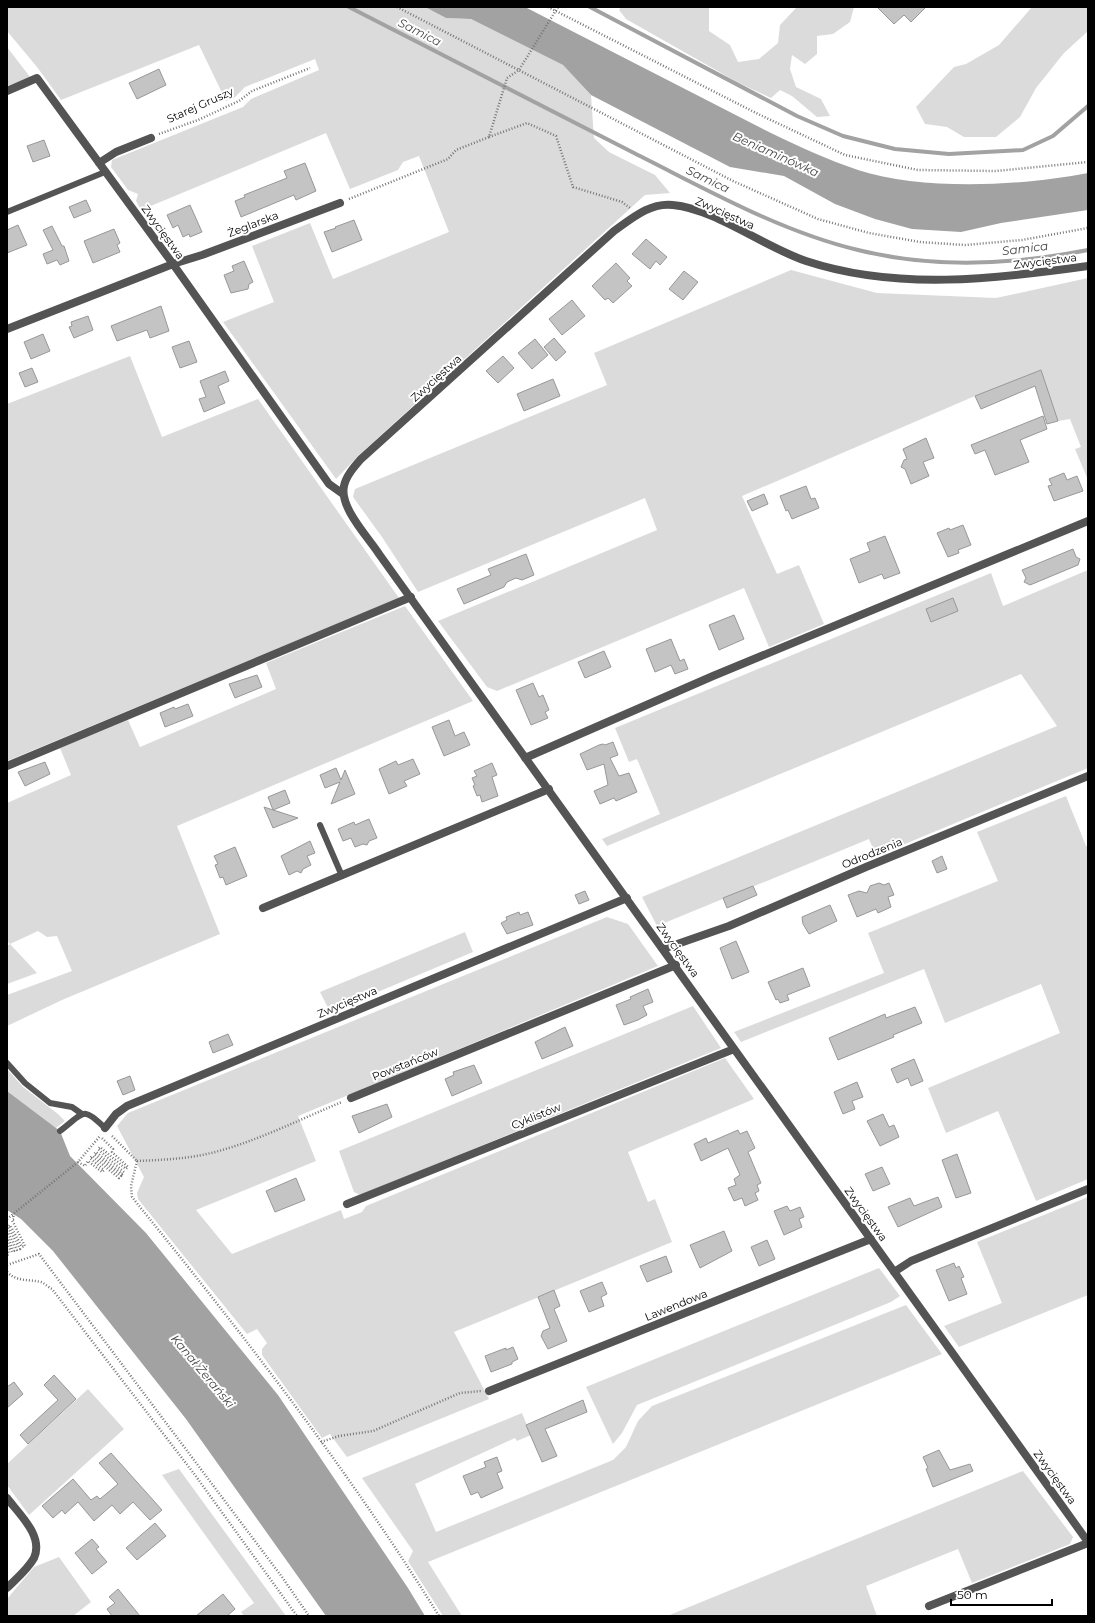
<svg xmlns="http://www.w3.org/2000/svg" width="1095" height="1623" viewBox="0 0 1095 1623" font-family="Montserrat,sans-serif">
  <rect width="100%" height="100%" fill="#fff"/>
  <path fill="#dbdbdb" d="M7,7h418l21,11 25,1 92,46 28,30 3,43 15,14 46,23 15,18 -25,2 -286,260 -23,24 -113,-157 51,-20 -22,-56 58,-23 23,56 116,-47 -30,-76 -16,6 -5,8 -48,19 -24,-56 -185,77 -5,-9 2,-7 -10,-4 -17,-23 1,-7 131,-53 8,-8 68,-29 -4,-11 -70,28 -11,11 -8,3 -27,-56 -138,55 -24,-33 -30,-36z
    M621,7h88v24l21,14 8,17 21,-3 19,-16 2,-18 17,-18h57l-4,15 -17,12 -16,2v18l-12,10 -13,-9 -2,14 6,18 25,12 9,17 -13,1 -25,-21 -12,-6 -9,8 -34,-16 -111,-63 -7,-9z
    M1032,7h56v24l-24,22 -28,35 -16,29 -24,20h-32l-17,-10 -22,-3 -9,-17 38,-40 12,-3 33,-19z
    M7,47l23,30 -23,9z
    M791,270l86,23 119,5 92,-20v202l-13,-31 6,-2 -11,-28 -12,2 -17,-51 -66,26 -233,100 35,78 22,-9 25,59 -55,23 -25,-59 -247,103 -10,-4 -49,-66 219,-91 -12,-32 -227,94 -36,-55 -29,-40 2,-8 252,-104 -13,-32z
    M130,356l32,81 96,-38 141,199 -392,163v-357z
    M1088,570v198l-212,88 -7,-17 -212,87 -15,-29 415,-171 -36,-52 -414,172 -5,-7 58,-25 -23,-55 -8,3 -14,-34 376,-155 12,33z
    M405,606l68,95 -296,125 43,108 -158,66 -55,26v-31l65,-24 -15,-35 -10,1 -9,-6 -28,13 27,29 -30,11v-38l3,-2 -3,-3v-138l64,-28 -11,-27 68,-28 12,27 136,-58 -10,-26z
    M1066,796l20,50h2v333l-52,22 -38,-90 -52,22 -18,-45 132,-55 -19,-49 -96,39 -21,-54 -183,73 -7,-10 150,-59 -16,-40 130,-52 -21,-49z
    M607,917l21,7 30,42 -360,150 18,45 -120,49 36,44 109,-44 3,9 18,-7 4,-6 359,-148 29,41 -126,53 20,50 7,-3 17,43 -218,90 35,67 -142,58 -17,-23 -8,4 -60,-83v-6l5,-6 -10,-14 -10,5 -109,-135 -1,-6 7,-16 -27,-51 11,-13z
    M465,932l8,20 -143,60 -10,-20z
    M693,1006l28,42 -361,147 -6,-3 -15,-41z
    M7,1069l16,18 35,27 7,7 -9,7 -49,-37z
    M1088,1197v98l-129,52 -15,-21 58,-23 -25,-61z
    M879,1268l21,28 -9,6 -254,103 -15,28 -9,11 -27,-57z
    M906,1305l36,49 -514,208 34,54h-19l-35,-55 5,-10 -51,-73 160,-65 9,22 -14,6 -2,-3 -100,46 21,48 177,-72 13,-13 12,-26 14,-15z
    M88,1389l36,40 -95,86 -22,-30v-21z
    M179,1469l107,147h-42l-3,-4 13,-9 -92,-128z
    M1023,1471l50,66 -3,7 -98,39 -14,-34 -92,37 11,30h-210z
    M59,1557l32,45 -18,14h-66v-17l27,-32z"/>
  <path fill="#a2a2a2" d="M425,7h100l246,126c29,14 57,27 87,37 64,21 164,16 230,3v37l-87,13 -40,9 -49,-3 -37,-10 -40,-15 -51,-28 -54,-9 -139,-72 -28,-30 -92,-46 -25,-1z
    M7,1091l53,40 10,25 76,77 132,162 130,193 17,28h-99l-140,-197 -133,-168 -32,-32 -14,-9z"/>
  <g fill="none" stroke-linecap="round" stroke-linejoin="round">
    <path stroke="#a2a2a2" stroke-width="4" d="M349,7c95,49 190,97 285,146 72,36 145,78 224,97 76,19 154,15 230,0
      M590,7l207,109 46,20 52,13 54,5 74,-4 30,-14 35,-30"/>
  </g>
  <path fill="#c4c4c4" stroke="#989898" d="M877,7h49l-15,15 -7,-7 -10,9z
    M159,69l7,16 -29,14 -8,-16z
    M44,140l6,16 -17,6 -6,-16z
    M305,163l11,28 -20,9 -2,-5 -53,22 -6,-16 10,-4 -1,-2 43,-17 -3,-7z
    M86,200l5,11 -17,7 -5,-11z
    M190,205l12,27 -12,5 -1,-3 -6,3 -5,-12 -5,3 -6,-13z
    M354,220l8,20 -30,12 -8,-20 12,-4 -1,-1z
    M18,225l9,20 -20,8v-23z
    M52,226l10,20h2l5,15 -9,4 -3,-5 -10,4 -4,-10 10,-4 -10,-20z
    M114,229l6,14 -3,2 3,7 -27,11 -9,-22z
    M646,239l21,18 -7,8 -4,-4 -6,8 -18,-15z
    M244,261l9,21 -4,2 -1,5 -17,4 -7,-18 10,-4 -2,-5z
    M616,263l14,15 -3,3 5,5 -19,17 -5,-5 -3,2 -13,-14z
    M684,271l14,11 -15,18 -14,-11z
    M572,300l13,16 -23,19 -13,-16z
    M161,306l8,25 -19,7 -3,-8 -30,11 -6,-15z
    M88,316l5,14 -19,8 -5,-11 3,-1 -1,-4z
    M43,334l7,17 -19,8 -7,-17z
    M554,338l12,14 -10,9 -12,-14z
    M535,339l13,16 -16,14 -14,-16z
    M189,341l8,21 -17,6 -8,-21z
    M503,356l11,12 -16,15 -12,-12z
    M32,368l6,14 -13,5 -6,-14z
    M1041,370l17,51 -11,3 -12,-38 -54,23 -6,-13z
    M225,371l4,10 -11,5 7,17 -21,9 -5,-13 7,-2 -6,-16z
    M553,379l7,17 -36,15 -7,-17z
    M1043,416l4,13 -27,11 9,22 -34,13 -10,-25 -10,4 -4,-9z
    M926,438l8,20 -11,4 6,14 -18,8 -6,-15 -4,-2 3,-7 3,-1 -4,-10z
    M1064,473l3,7 10,-4 6,15 -29,10 -6,-15 4,-1 -3,-6z
    M806,486l5,13 4,-1 4,10 -27,11 -4,-9 -2,1 -6,-15z
    M764,494l4,10 -16,7 -5,-10z
    M963,525l8,20 -13,5 1,3 -11,4 -11,-24 12,-5 1,2z
    M885,536l15,37 -16,6 -2,-5 -23,9 -9,-24 20,-8 -3,-8z
    M1073,549l3,8 4,2 -2,6 -48,20 -6,-3 2,-4 -4,-8z
    M526,554l8,21 -12,5 -6,-2 -9,4 -3,5 -40,17 -7,-15 34,-14 -3,-6z
    M953,598l5,13 -27,11 -5,-13z
    M734,615l10,24 -25,11 -10,-25z
    M671,639l9,22 4,-2 4,10 -13,5 -4,-9 -16,7 -9,-23z
    M604,651l7,16 -26,11 -7,-16z
    M257,675l5,12 -27,11 -6,-14z
    M533,683l6,14 4,-2 6,15 -4,2 3,6 -17,7 -15,-35z
    M188,704l5,12 -28,11 -5,-14 14,-6 1,2z
    M449,720l6,16 9,-4 6,13 -26,11 -12,-29z
    M613,742l5,13 -8,3 9,18 10,-3 8,19 -21,9 -2,-3 -14,6 -6,-13 14,-6 -4,-21 -17,6 -7,-16 19,-9 4,-1 2,1z
    M413,759l7,15 -16,7 3,5 -18,8 -10,-25 17,-8 2,4z
    M45,762l5,12 -25,12 -7,-14z
    M492,763l5,12 -5,2 6,19 -16,6 -2,-7 -3,1 -4,-10 2,-1 -3,-7 5,-2 -3,-5z
    M336,768l5,12 4,-10 10,24 -24,10 9,-22 -15,6 -5,-13z
    M285,790l5,13 -17,7 -5,-13z
    M264,807l34,11 -25,10z
    M369,819l8,19 -8,3 -2,4 -4,-1 -8,3 -4,-9 -8,3 -5,-12 16,-7 1,3z
    M310,841l5,12 -8,3 4,9 -8,4 -2,4 -4,-2 -8,4 -8,-19z
    M235,847l12,29 -21,9 -3,-8 -3,1 -5,-13 3,-1 -4,-8z
    M942,856l5,13 -10,4 -5,-12z
    M879,883l5,2 5,-2 5,12 -6,2 3,10 -13,6 -2,-4 -19,8 -9,-22 11,-4 8,2 3,-7z
    M753,886l4,9 -30,13 -4,-10z
    M585,891l4,9 -10,4 -4,-9z
    M830,905l7,16 -28,13 -6,-10 -1,-7z
    M519,912l1,3 8,-3 5,13 -26,9 -6,-11 6,-3 -1,-3z
    M736,941l13,31 -17,7 -12,-31z
    M803,968l7,18 -23,9 2,5 -9,3 -2,-4 -2,1 -8,-18z
    M648,989l5,13 -10,4 4,9 -9,5 -14,5 -8,-20 15,-6 -1,-2z
    M915,1007l7,16 -29,12 1,2 -56,23 -9,-22 56,-24 1,4z
    M565,1027l8,19 -31,13 -7,-17z
    M228,1034l5,11 -20,8 -4,-11z
    M914,1059l9,22 -12,5 -3,-8 -11,5 -6,-14z
    M474,1065l8,18 -30,13 -7,-17 9,-4 -1,-3z
    M130,1076l5,14 -12,5 -6,-14z
    M857,1082l6,15 -11,4 3,8 -12,5 -9,-22z
    M387,1104l5,13 -33,16 -7,-17z
    M883,1114l6,13 5,-2 5,12 -19,9 -13,-25z
    M738,1130l2,4 7,-3 8,17 -7,4 13,31 -4,2 2,6 -4,2 3,7 -13,6 -3,-8 -8,3 -6,-13 8,-3 -2,-6 6,-4 -12,-27 -27,13 -7,-17 12,-6 2,5z
    M957,1154l14,39 -15,5 -14,-38z
    M882,1167l8,17 -17,7 -8,-17z
    M296,1178l9,22 -30,12 -9,-21z
    M938,1197l4,10 -44,20 -10,-20 22,-9 4,8z
    M787,1206l3,5 10,-4 4,10 -5,2 3,8 -18,8 -10,-24z
    M724,1231l8,20 -32,17 -10,-23z
    M767,1240l8,19 -16,7 -8,-19z
    M666,1256l6,16 -25,10 -7,-16z
    M954,1263l2,5 3,-2 5,11 -3,1 6,16 -18,7 -13,-31z
    M602,1282l5,12 -6,3 3,9 -15,6 -9,-21z
    M554,1290l6,16 -6,3 13,32 -19,8 -7,-13 2,-5 7,-3 -12,-31z
    M513,1347l5,12 -6,3v2l-21,8 -6,-16 21,-8v2z
    M54,1375l22,24 -48,45 -8,-9 38,-35 -14,-15z
    M14,1382l9,12 -16,14v-21z
    M583,1400l4,12 -42,17 12,27 -15,6 -16,-37z
    M939,1450l11,20 20,-6 3,7 -40,16 -7,-18 2,-1 -5,-11z
    M111,1453l51,57 -12,10 -17,-18 -13,12 -8,-9 -18,16 -16,-19 -13,12 -3,-4 -9,8 -11,-12 31,-27 18,21 6,-4 3,3 18,-15 -19,-21z
    M497,1457l5,14 -5,2 6,15 -22,10 -3,-6 -7,3 -8,-19 23,-9 -2,-5z
    M155,1523l11,13 -29,24 -11,-12z
    M92,1539l7,8 -3,2 11,13 -15,12 -17,-21z
    M118,1589l22,27h-28l-5,-7 8,-6 -6,-6z
    M223,1594l12,15 -8,7h-31z"/>
  <g fill="none" stroke-linecap="round" stroke-linejoin="round">
    <path stroke="#767676" stroke-width="2.5" stroke-dasharray="1 2" stroke-linecap="butt" d="M397,7l336,174 85,38 51,14 51,9 45,3 57,-5 66,-12
      M548,7l208,106 89,42 73,15 78,1 92,-9
      M159,134l39,-14 41,-19 13,-10 58,-23
      M489,137l38,-14 29,13 17,51 49,15 8,6
      M349,199l99,-40 8,-9 33,-13 18,-59 12,-8 39,-63
      M112,1136l25,25
      M137,1161l-6,25 1,11c109,135 216,272 307,419
      M137,1161c23,-1 47,-2 70,-7 47,-11 91,-34 135,-52
      M78,1162l7,4 3,-5 14,11 2,-2 -14,-12 2,-2 27,22 2,-2 -27,-22 2,-2 26,22 2,-2 -26,-23 2,-2 26,22 2,-2 -16,-15 1,-3 -11,-11
      M7,1219l71,-57 22,-26
      M7,1231l10,19 3,-1 -12,-22 2,-2 12,22 3,-1 -13,-26 2,-1 -1,-5
      M7,1237l7,14 -2,1 -5,-9
      M7,1249l2,5 -2,1
      M7,1265l32,-11 243,323 27,39
      M7,1272c10,10 21,7 34,10 3,1 7,5 11,7l143,186 102,141
      M321,1442l18,-6 34,-5 87,-38 21,-2"/>
    <path stroke="#545454" stroke-width="6" d="M7,212l98,-40
      M320,825l22,51
      M7,1063l18,20 25,20 22,4 10,7
      M60,1131c24,-18 22,-26 45,-3"/>
    <path stroke="#545454" stroke-width="8" d="M7,91l30,-13 136,186 156,220 14,10
      M99,163l17,-11 35,-14
      M1088,266c-93,13 -191,25 -282,-5 -42,-14 -91,-52 -133,-56 -23,-3 -42,14 -59,26l-253,228c-7,8 -15,17 -17,27 -5,21 24,51 35,68l709,988
      M7,329l166,-65 29,-9 138,-52
      M525,758l188,-82 375,-155
      M7,766l404,-169
      M263,908l286,-119
      M663,949l66,-23 137,-59 222,-91
      M351,1098l325,-133
      M105,1128l11,-14 11,-8 500,-208
      M347,1204l387,-155
      M894,1272l17,-11 177,-72
      M489,1391l382,-152
      M7,1498c12,16 37,38 27,60 -6,11 -18,21 -27,30
      M929,1606l159,-63"/>
  </g>
  <g text-anchor="middle" dominant-baseline="central" stroke-width="4" stroke-linejoin="round" paint-order="stroke">
    <g font-size="11" fill="#000" stroke="#fff">
      <text transform="translate(200 105) rotate(-24)">Starej Gruszy</text>
      <text transform="translate(725 213) rotate(24)">Zwycięstwa</text>
      <text transform="translate(253 224) rotate(-21)">Żeglarska</text>
      <text transform="translate(163 232) rotate(54)">Zwycięstwa</text>
      <text transform="translate(1045 261) rotate(-7)">Zwycięstwa</text>
      <text transform="translate(436 378) rotate(-42)">Zwycięstwa</text>
      <text transform="translate(872 853) rotate(-22)">Odrodzenia</text>
      <text transform="translate(678 950) rotate(54)">Zwycięstwa</text>
      <text transform="translate(347 1002) rotate(-23)">Zwycięstwa</text>
      <text transform="translate(405 1064) rotate(-22)">Powstańców</text>
      <text transform="translate(536 1116) rotate(-22)">Cyklistów</text>
      <text transform="translate(866 1214) rotate(54)">Zwycięstwa</text>
      <text transform="translate(676 1305) rotate(-22)">Lawendowa</text>
      <text transform="translate(1055 1477) rotate(54)">Zwycięstwa</text>
    </g>
    <g font-size="12" font-style="italic" fill="#434343" stroke="#fff">
      <text transform="translate(420 32) rotate(27)">Samica</text>
      <text transform="translate(776 154) rotate(24)">Beniaminówka</text>
      <text transform="translate(708 179) rotate(26)">Samica</text>
      <text transform="translate(1025 248) rotate(-7)">Samica</text>
      <text transform="translate(203 1371) rotate(50)">Kanał Żerański</text>
    </g>
  </g>
  <rect width="1095" height="1623" fill="none" stroke="#000000" stroke-width="16"/>
  <path d="M951 1599v6h101v-6" fill="none" stroke="#000000" stroke-width="2"/>
  <text x="957" y="1599" font-size="12" fill="#000000" stroke="#ffffff" stroke-width="3" paint-order="stroke">50 m</text>
</svg>
